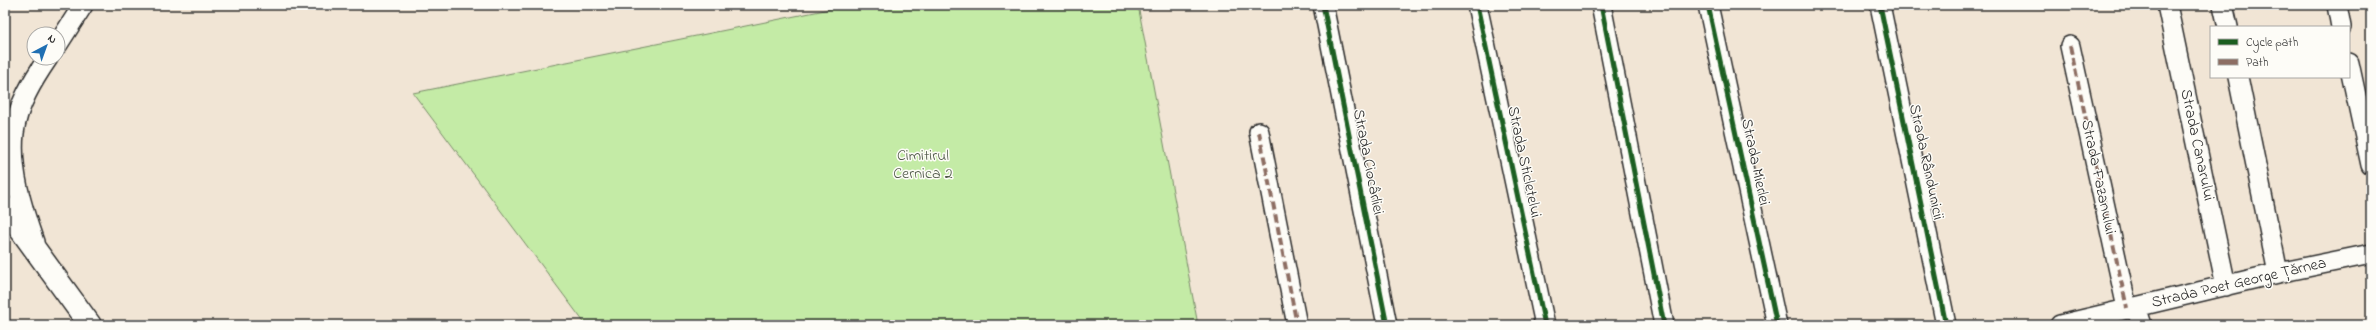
<svg xmlns="http://www.w3.org/2000/svg" width="2376" height="330" viewBox="0 0 2376 330" font-family="'Indie Flower',sans-serif">
  <rect width="100%" height="100%" fill="#f1e5d5"/>
  <filter id="ink" filterUnits="userSpaceOnUse"><feTurbulence type="fractalNoise" baseFrequency=".025" numOctaves="2"/><feDisplacementMap in="SourceGraphic" scale="8" xChannelSelector="R" yChannelSelector="G"/><feConvolveMatrix kernelMatrix="1 2 1 2 8 2 1 2 1" color-interpolation-filters="sRGB"/></filter>
  <g filter="url(#ink)">
    <path fill="#c4eba6" stroke="#788b68" d="M850,5h288l60,320h-612l-173,-232z"/>
    <g fill="none" stroke-linecap="round" stroke-linejoin="round">
      <defs>
        <path id="minor" d="M1323,5l64,320
          M1477,5l68,320
          M1601,5l63,320
          M1708,5l69,320
          M1880,5l66,320
          M2167,5l59,281
          M2223,5l5,22
          M2337,5l4,22
          M58,44l25,-39
          M2070,46l57,262
          M2349,63l22,102
          M2238,77l40,196
          M1259,132l38,193
          M34,242c-12,-34 -24,-73 -20,-109 3,-27 19,-53 34,-75
          M2136,307l6,18
          M2060,325l218,-52 93,-19"/>
        <path id="secondary" d="M5,208l85,117"/>
      </defs>
      <use href="#minor" stroke="#2b2b2b" stroke-width="22"/>
      <use href="#secondary" stroke="#2b2b2b" stroke-width="25"/>
      <use href="#minor" stroke="#fdfcf7" stroke-width="19"/>
      <use href="#secondary" stroke="#fdfcf7" stroke-width="22"/>
      <path stroke="#8d6e63" stroke-width="4" stroke-dasharray="8 4" stroke-linecap="butt" d="M2070,46l57,262
        M1259,132l38,193"/>
      <defs>
        <path id="cycleway" d="M1323,5l64,320
          M1477,5l68,320
          M1601,5l63,320
          M1708,5l69,320
          M1880,5l66,320"/>
      </defs>
      <use href="#cycleway" stroke="#fdfcf7" stroke-width="8"/>
      <use href="#cycleway" stroke="#1b5e20" stroke-width="5"/>
    </g>
  </g>
  <g text-anchor="middle" dominant-baseline="central" stroke-width="3" stroke-linejoin="round" paint-order="stroke">
    <g font-size="16" fill="#2b2b2b" stroke="#fdfcf7">
      <text transform="translate(2197 145) rotate(78)">Strada Canarului</text>
      <text transform="translate(1368 162) rotate(79)">Strada Ciocârliei</text>
      <text transform="translate(1524 162) rotate(78)">Strada Sticletelui</text>
      <text transform="translate(1755 162) rotate(78)">Strada Mierlei</text>
      <text transform="translate(1926 162) rotate(78)">Strada Rândunicii</text>
      <text transform="translate(2098 177) rotate(78)">Strada Fazanului</text>
      <text transform="translate(2239 283) rotate(-13)">Strada Poet George Țărnea</text>
    </g>
    <g font-size="16" fill="#515b4a" stroke="#fdfcf7">
      <text x="923" y="156">Cimitirul<tspan x="923" dy="18">Cernica 2</tspan></text>
    </g>
  </g>
  <rect width="2376" height="330" fill="none" stroke="#fdfcf7" stroke-width="20"/>
  <rect x="10" y="10" width="2356" height="310" fill="none" stroke="#2b2b2b" stroke-width="1.5" filter="url(#ink)"/>
  <rect x="2210" y="26" width="140" height="52" fill="#fdfcf7" stroke="#a9a8a5"/>
  <rect x="2218" y="39" width="20" height="6" fill="#1b5e20" stroke="#a9a8a5"/>
  <text x="2246" y="46" font-size="12" fill="#2b2b2b">Cycle path</text>
  <rect x="2218" y="59" width="20" height="6" fill="#8d6e63" stroke="#a9a8a5"/>
  <text x="2246" y="66" font-size="12" fill="#2b2b2b">Path</text>
  <g transform="translate(46 46) rotate(41)"><circle r="19" fill="#fdfcf7" stroke="#a9a8a5"/>
  <path d="M0-3L7 15L0 10L-7 15Z" fill="#1f6fb2"/>
  <text y="-6" font-size="11" font-weight="bold" text-anchor="middle" fill="#2b2b2b">N</text>
  </g>
</svg>
